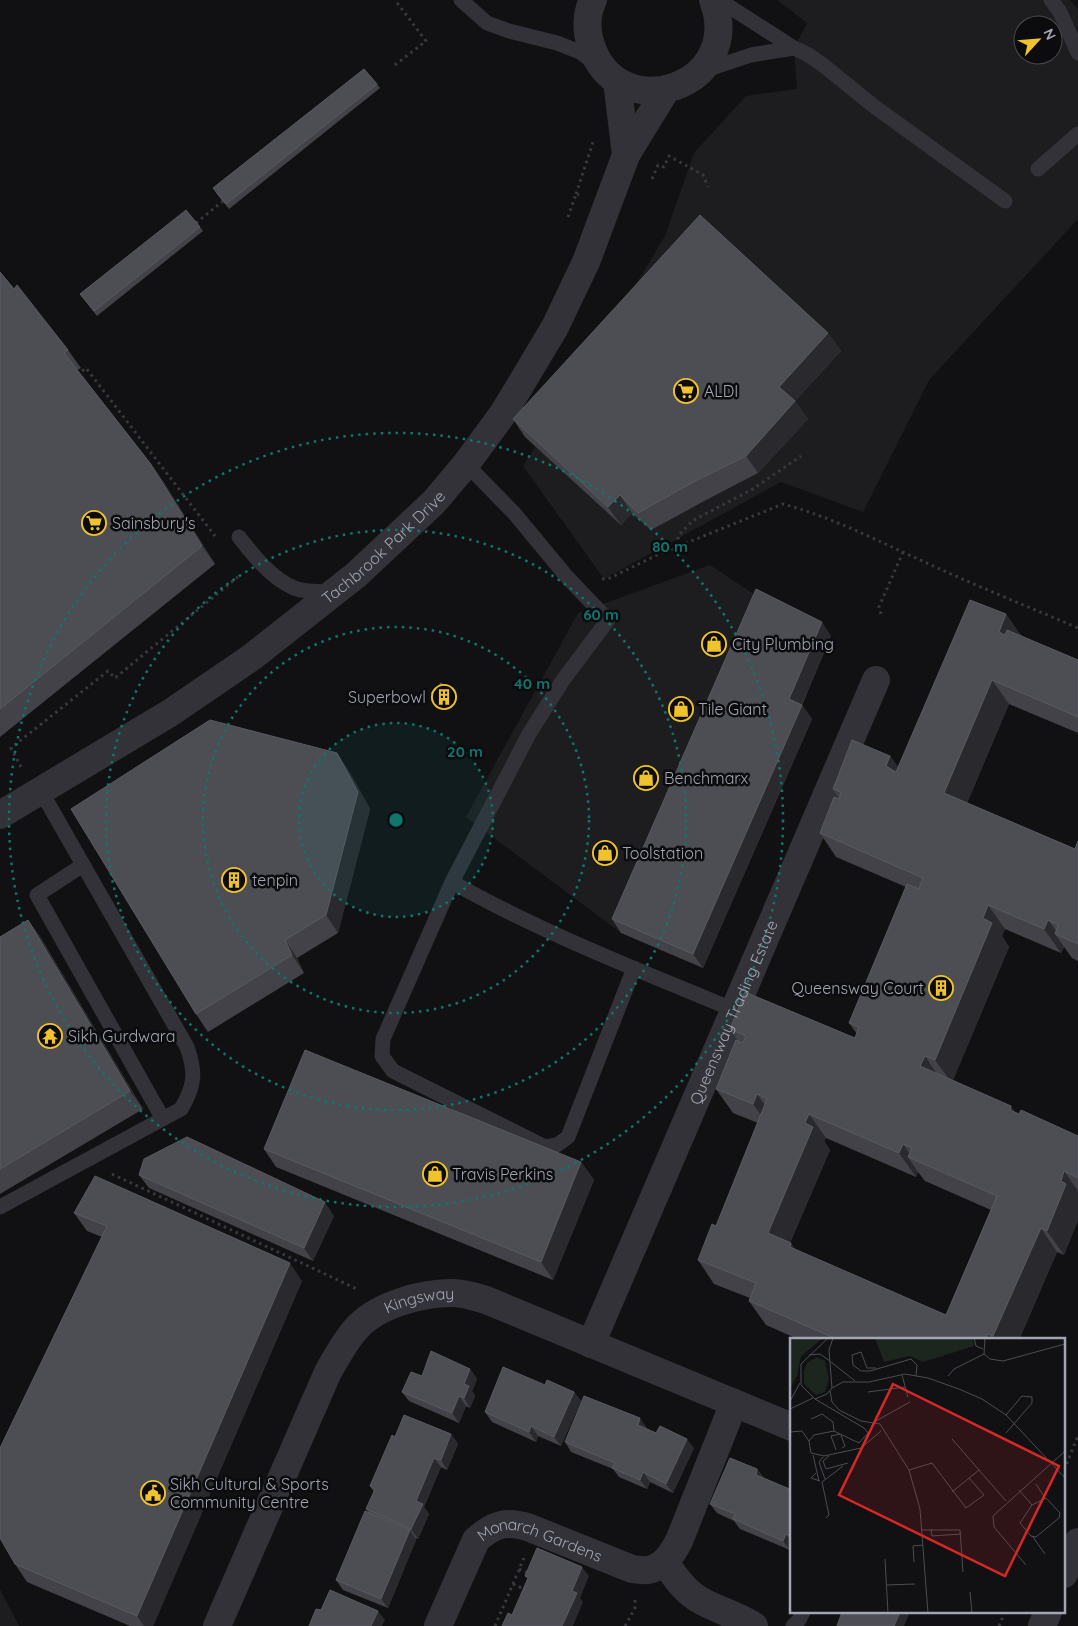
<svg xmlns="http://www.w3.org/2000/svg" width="1078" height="1626" viewBox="0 0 1078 1626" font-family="Quicksand,sans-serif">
  <rect width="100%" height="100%" fill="#111113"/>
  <path fill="#1d1d20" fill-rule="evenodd" d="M777,0h293l8,9v210l-149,161 -66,132 -82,-30 -177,97 -81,-113 57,-89 85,-141 29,-83 52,-57 51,-7 -3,-41 13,-25zM1023,25h30v30h-30z
    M710,565l56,37 -145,331 -155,-116 112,-204z
    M0,1589l19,37h-19z"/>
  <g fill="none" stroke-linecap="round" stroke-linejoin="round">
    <path stroke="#38393f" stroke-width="3" stroke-dasharray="2.5 4" stroke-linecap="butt" d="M395,65l31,-24 -31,-41
      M652,179l6,-14 6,2 5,-11 34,19 5,12
      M576,194l17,-52
      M568,217l8,-23 3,1
      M196,223l27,-22
      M77,375l9,-7 129,168
      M678,546v-10l14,-15 61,-32 48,-33
      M602,579l8,-1 49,-24 124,-50c52,14 99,39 148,61 48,22 98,42 147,63
      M881,614l-2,-7 24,-55
      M21,767l-10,-19 97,-77 7,7 124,-102
      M112,1174l245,115
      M1064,1470l14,-34
      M519,1569l11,5
      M513,1584l13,6
      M495,1626l29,-68
      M625,1626l10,-18v-9
      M999,1626l6,-14"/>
    <path stroke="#323238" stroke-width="15" d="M461,0l26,23 22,8 48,12 23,9 16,12
      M719,0l75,48 13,6 16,11 52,42 130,94
      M1051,0l9,12 18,41
      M703,71l48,-16 43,-7
      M1038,169l40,-35
      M466,464l48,49 53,64 41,43 -45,60 -34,54 -77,148 -69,157 -1,17 11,15 152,76 12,-2 11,-8 66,-169
      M239,537c15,19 32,41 55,51 12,5 28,3 40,4
      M83,865l-46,30 126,224
      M452,882c90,51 187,88 282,128
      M0,1207l181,-98c14,-23 15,-37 6,-62l-146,-256
      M793,1626l6,-6 4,-8"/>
    <g stroke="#323238" stroke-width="28">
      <path id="s1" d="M591,1344l285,-664"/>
      <path d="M665,1562c9,14 20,30 35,38 17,10 37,15 54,26"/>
      <path id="s2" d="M217,1626l111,-254c8,-14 16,-29 27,-42 21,-25 66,-37 98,-37 10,0 23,4 33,7l306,127"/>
      <path id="s3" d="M438,1626l38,-86c18,-16 30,-20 54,-12l102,41c4,0 11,2 16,1 16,-3 24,-16 31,-29l55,-138"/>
    </g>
    <g stroke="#323238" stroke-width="28">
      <path d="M593,0c-7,14 -7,31 -2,45 27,84 155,42 122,-45"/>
      <path d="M617,81l9,74"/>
      <path id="s4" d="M0,815l170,-102 82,-56 104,-82 78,-73 32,-38 36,-49 16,-26 37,-62 31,-65 40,-107 40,-65"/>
      <path d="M1064,1574l14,-32"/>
      <path d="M1042,1626l6,-14"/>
    </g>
  </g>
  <path fill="#424248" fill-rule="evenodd" d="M377,84l3,4 -151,121 -13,-16z
    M200,227l3,4 -106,85 -17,-22z
    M0,272l14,17 54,61 13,18 -4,2 73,93 13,18 52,83 -215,173z
    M828,333l13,18 -46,50 13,18 -50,54 -50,26 -57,31 -19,-17 -11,12 -96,-88 -12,-18z
    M1006,614l15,22 57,24v73l-69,-29 -42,99 108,46 3,-8v120l-6,-3 -8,-11 -3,6 -56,-24 -3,7 7,11 -56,133 63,33 62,23v84l-14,35 -7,-3 -38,88h-219l-34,-15 -17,-24 1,-3 -36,-14 -16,-24 18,-34 42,-103 -25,-10 -17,-24 22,-48 -8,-12 125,9 2,-4 -8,-11 57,-136 -70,-30 -16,-24 19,-35 -6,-9 57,-33 8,11zM826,1138l90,39 2,-5 7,9 66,29 -45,105 -150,-65 -6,-7 40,-93 -6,-9z
    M831,636l-29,69 10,14 -109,249 -82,-35 -9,-14z
    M431,693l22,3 -9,10 -9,-8z
    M349,771l21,38 -32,124 -41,25 7,15 -96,59 -12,-18z
    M28,920l13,18 102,171 -143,85v-257z
    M264,1149l317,13 13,18 -41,100 -277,-113z
    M139,1175l195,41 -21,45 -164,-73z
    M74,1213l228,68 -149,345h-23l-103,-44 -12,-18 87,-327 -15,-6z
    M470,1369l7,10 -5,12 3,5 -5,12 -4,-2 -7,17 -50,-22 -7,-9 20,-16z
    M545,1385l29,7 7,9 -20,45 -23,-10 -2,6 -44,-20 -7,-10z
    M647,1428v1l47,19 -21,45 -23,-11 -3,7 -28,-12 -6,-8 -42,-17 -6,-10z
    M451,1434l7,10 -11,26 -6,-3 -17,40 5,7 -11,25 -3,-1 1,2 -28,68 -45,-18 -7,-10 32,-68 -2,-3 8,-17 -4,-6 25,-49z
    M757,1469l7,9 28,12v56l-2,4 -50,-21 -6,-8 -17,-8 -7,-9z"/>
  <path fill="#2a2a2e" d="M828,333l13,18 -49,53 -13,-17z
    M795,401l13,18 -50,54 -12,-17z
    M150,463l13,18 52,83 -13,-18z
    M620,495l12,18 -11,12 -13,-18z
    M1006,614l17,24 -7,18 -17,-24z
    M822,622l9,14 -33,77 -9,-14z
    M992,680l17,24 -48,113 -17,-24z
    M450,691l3,5 -9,10 -4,-5z
    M802,705l10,14 -109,249 -10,-14z
    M337,753l12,18 21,38 -32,124 -12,-18z
    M890,756l17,23 -21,-13z
    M988,905l17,24 -3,7 7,11 -57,136 -17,-23 48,-142z
    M28,920l13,18 102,171 -13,-18z
    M1048,920l12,16 -5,-2 9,13 -3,6 -17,-24z
    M285,940l12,18 7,15 -12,-18z
    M925,1056l16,24 -21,-14z
    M757,1094l17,24 -4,10 -17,-24z
    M1011,1106l17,24 -18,-20z
    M809,1114l17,24 -2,3 6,9 -46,107 -16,-24 37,-110z
    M903,1144l11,16 -6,-3 10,15 -2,5 -17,-24z
    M581,1162l13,18 -41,100 -12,-18z
    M1064,1171l14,20v29l-14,35 -17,-24 14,-50z
    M325,1202l9,14 -21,45 -9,-13z
    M1041,1228l16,24 -38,88h-23l-3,-4z
    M791,1243l17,24 -18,-20z
    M290,1263l12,18 -149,345h-9l-7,-10z
    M988,1334l4,6h-6z
    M470,1369l7,10 -5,12 3,5 -5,12 -6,-10v-14z
    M574,1392l7,9 -20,45 -7,-9z
    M459,1396l7,10 -7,17 -7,-10z
    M640,1418l7,10 -3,7 -6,-10z
    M531,1426l7,10 -2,6 -7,-10z
    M451,1434l7,10 -11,26 -6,-10z
    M687,1439l7,9 -21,45 -7,-9z
    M434,1458l7,9 -17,40 5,7 -11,25 -7,-10 5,-28z
    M757,1469l7,10 -8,-4z
    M643,1472l7,10 -3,7 -7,-9z
    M410,1530l6,10 -28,68 -7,-9z
    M786,1534l6,8v4l-2,4 -7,-9z
    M582,1567l7,9 -9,22 3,4 -10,24h-11l10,-35z
    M378,1611l7,9 -3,6h-11z
    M900,1612h10l-6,14h-10z"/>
  <path fill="#4d4d54" stroke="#5a5b62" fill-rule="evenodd" d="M364,69l13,15 -151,120 -13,-16z
    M186,210l14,17 -106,84 -14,-17z
    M700,215l128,118 -49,54 16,14 -49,55 -51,25 -57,32 -18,-18 -12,12 -95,-88z
    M0,272l14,17 3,-4 51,65 -4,3 86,110 52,83 -202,163z
    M756,589l66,33 -33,77 13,6 -109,249 -81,-35z
    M970,600l36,14 -7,18 6,3 2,-5 71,30v57l-86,-37 -48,113 131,56 3,-8v103l-23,-10 3,-9 -10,-5 -4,9 -56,-24 -5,13 9,5 -57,137 -10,-4 -5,10 91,40 -1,4 9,4 2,-4 57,26v42l-14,-7 -3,10 5,3 -19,47 -6,-3 -48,108 -5,-2 -2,6h-147l-90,-39 7,-18 -58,-23 14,-36 4,2 51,-127 -10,-5 -4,10 -37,-15 20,-49 7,3 3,-7 -16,-7 15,-37 110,46 4,-11 -10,-4 58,-139 12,5 4,-11 -103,-45 14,-36 5,2 2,-7 -8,-3 19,-49 38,16 -4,10 10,6zM809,1114l90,39 4,-9 9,4 -4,9 89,39 -51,119 -156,-68 1,-4 -23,-10 45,-106 -8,-4z
    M441,683l9,8 -10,10 -9,-8z
    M210,720l127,33 21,39 -32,123 -41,25 7,15 -96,59 -125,-205z
    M28,920l102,171 -130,78v-232z
    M305,1050l276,112 -40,100 -277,-113z
    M187,1137l138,65 -21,46 -165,-73 5,-16z
    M95,1176l195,87 -153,353 -122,-52 -15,-26v-90l107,-222 -33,-13z
    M431,1351l39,18 -6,15 5,2 -5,12 -5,-2 -7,17 -50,-21 9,-20 11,4z
    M503,1367l42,18 2,-5 27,12 -20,45 -23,-11 -2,6 -44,-20z
    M584,1396l56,22 -2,7 18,8 4,-7 27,13 -21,45 -23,-12 -3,8 -28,-12 3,-5 -50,-21z
    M404,1415l47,19 -10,26 -7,-2 -18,43 7,3 -12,25 -45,-20 9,-20 -5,-3 22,-51 3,2z
    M730,1458l27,11 -1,6 36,15v47l-6,-3 -3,7 -50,-22 2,-5 -25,-10z
    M365,1511l45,19 -29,69 -45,-19z
    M537,1548l45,19 -10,24 5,2 -15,33h-60l6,-13 4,2 16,-37 -3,-2z
    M330,1590l48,21 -7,15h-62l7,-17 5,1z
    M842,1612h58l-6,14h-57z"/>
  <circle cx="396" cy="820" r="97" fill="#0f766e" fill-opacity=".12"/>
  <g fill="none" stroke="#0f766e" stroke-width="2.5" stroke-dasharray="2.5 5">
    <circle cx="396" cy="820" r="97"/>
    <circle cx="396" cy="820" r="193"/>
    <circle cx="396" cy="820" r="290"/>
    <circle cx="396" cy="820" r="387"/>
  </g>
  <defs>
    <symbol id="supermarket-ring" viewBox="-11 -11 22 22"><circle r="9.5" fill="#0c0c0e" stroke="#f0c32c" stroke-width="1.5"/><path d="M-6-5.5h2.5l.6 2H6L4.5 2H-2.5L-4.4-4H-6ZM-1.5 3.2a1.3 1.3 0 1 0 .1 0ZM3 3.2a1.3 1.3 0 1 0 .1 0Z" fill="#f0c32c"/></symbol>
    <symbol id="shop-ring" viewBox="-11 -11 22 22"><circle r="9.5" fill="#0c0c0e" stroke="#f0c32c" stroke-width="1.5"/><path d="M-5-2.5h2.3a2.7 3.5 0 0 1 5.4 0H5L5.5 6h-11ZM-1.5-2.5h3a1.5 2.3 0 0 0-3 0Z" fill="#f0c32c"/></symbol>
    <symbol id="building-ring" viewBox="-11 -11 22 22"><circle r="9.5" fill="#0c0c0e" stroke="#f0c32c" stroke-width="1.5"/><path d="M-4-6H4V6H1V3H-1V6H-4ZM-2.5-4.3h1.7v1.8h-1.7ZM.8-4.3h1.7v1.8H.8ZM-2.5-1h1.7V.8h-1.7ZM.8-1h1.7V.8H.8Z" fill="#f0c32c"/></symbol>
    <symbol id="temple-ring" viewBox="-11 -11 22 22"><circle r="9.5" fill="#0c0c0e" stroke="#f0c32c" stroke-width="1.5"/><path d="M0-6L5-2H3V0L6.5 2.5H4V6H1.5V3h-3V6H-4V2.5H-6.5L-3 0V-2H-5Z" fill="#f0c32c"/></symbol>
    <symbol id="civic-ring" viewBox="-11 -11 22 22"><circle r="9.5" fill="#0c0c0e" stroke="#f0c32c" stroke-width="1.5"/><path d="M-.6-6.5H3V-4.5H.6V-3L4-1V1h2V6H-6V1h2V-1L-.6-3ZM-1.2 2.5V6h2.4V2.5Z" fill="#f0c32c"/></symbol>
  </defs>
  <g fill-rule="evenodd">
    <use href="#supermarket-ring" x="672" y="377" width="28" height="28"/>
    <use href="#supermarket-ring" x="80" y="509" width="28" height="28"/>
    <use href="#shop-ring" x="700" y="630" width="28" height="28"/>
    <use href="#building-ring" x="430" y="683" width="28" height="28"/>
    <use href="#shop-ring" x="667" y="695" width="28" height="28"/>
    <use href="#shop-ring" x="632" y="764" width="28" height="28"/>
    <use href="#shop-ring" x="591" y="839" width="28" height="28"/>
    <use href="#building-ring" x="220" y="866" width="28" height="28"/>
    <use href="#building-ring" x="927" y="974" width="28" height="28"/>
    <use href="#temple-ring" x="36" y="1022" width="28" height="28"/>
    <use href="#shop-ring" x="421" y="1160" width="28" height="28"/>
    <use href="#civic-ring" x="139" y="1479" width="28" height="28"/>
  </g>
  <g text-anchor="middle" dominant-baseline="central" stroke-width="5" stroke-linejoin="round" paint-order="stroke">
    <g font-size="16" fill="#a2a6b3" stroke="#0c0c0e" text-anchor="start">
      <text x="704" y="391">ALDI</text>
      <text x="112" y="523">Sainsbury's</text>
      <text x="732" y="644">City Plumbing</text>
      <text x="426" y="697" text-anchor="end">Superbowl</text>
      <text x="698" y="709">Tile Giant</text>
      <text x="664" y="778">Benchmarx</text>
      <text x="622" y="853">Toolstation</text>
      <text x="252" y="880">tenpin</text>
      <text x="924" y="988" text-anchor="end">Queensway Court</text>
      <text x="68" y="1036">Sikh Gurdwara</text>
      <text x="452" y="1174">Travis Perkins</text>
      <text x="170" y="1484">Sikh Cultural &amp; Sports<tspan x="170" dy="18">Community Centre</tspan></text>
    </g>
    <g font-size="16" fill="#a2a6b3" stroke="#0c0c0e">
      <text stroke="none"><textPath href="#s4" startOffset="469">Tachbrook Park Drive</textPath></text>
      <text stroke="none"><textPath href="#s1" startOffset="361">Queensway Trading Estate</textPath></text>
      <text stroke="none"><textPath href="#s2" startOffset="400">Kingsway</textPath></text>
      <text stroke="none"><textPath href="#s3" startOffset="164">Monarch Gardens</textPath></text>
    </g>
  </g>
  <g transform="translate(790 1338)">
    <rect width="275" height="275" fill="#111113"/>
    <path d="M9,0h24l-22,18 -4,20 -7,12v-48zM27,19l8,4 4,18 -4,13 -9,3 -12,-11v-13l3,-8z" fill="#1d251f"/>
    <path d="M23,24l6,3 5,20 -2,6 -9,-3 -4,-18z" fill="#1d251f"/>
    <path d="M85,0h97l2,8 -51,16 -13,-6 -26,6z" fill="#1d251f"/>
    <path fill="none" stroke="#4b4d53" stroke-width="1" d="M38,0l-27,26v21l14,14 12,-5 5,-6 -3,-38 4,-12M184,0l2,8 7,3M195,0l-1,16 6,5 13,2 62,-17M19,17l11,-1 10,7M41,24l24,19M86,30h-9l-6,-16 -9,3 1,10 8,6h9l41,-12 6,6 -1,10M112,37l6,22M158,38l6,-7 30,-15M42,50l11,-6h26l36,-8 23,4 31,11 23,10 24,16 59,63M40,53l2,11 7,8 22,11 19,3 29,46 11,39 8,104M78,54l37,-5M25,61l49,29 5,6M0,63l10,-18M0,71l23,-11M216,77l16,-19 10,1v6l-26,30M21,81l11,-5 11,8 1,9M84,84l36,-20M0,94l12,-1 7,10M78,95l-9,10 -25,-12 -20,4 -5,6 2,12 13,3 37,-8 20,-17M51,97l4,11 -3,2M162,101l54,62M46,112l-5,-14 9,-2M23,117l6,26M39,118l-6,5 3,8 22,-6M33,119l-4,5 6,17M119,132l23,-7 34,45 18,-13 -15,-17M26,135l-5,5 9,3M32,144l7,33 -3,3M32,144l21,-16M246,146l9,14M229,152l13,15 -12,18 11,13 5,1 23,-19 1,-5 -14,-15 -14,7M162,154l27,-22M141,191l1,7 29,-2M132,192h38l3,42M243,199l12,17M95,221l3,54M124,224l-1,-16 10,-1M236,227l-32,-38 -1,-11 72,-65M96,247l29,-1M180,254l2,21"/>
    <path fill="#d62828" fill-opacity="0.15" stroke="#d62828" stroke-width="2.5" d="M103,46l166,82 -54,110 -166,-81z"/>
    <rect width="275" height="275" fill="none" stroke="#a2a6b3" stroke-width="2.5"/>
  </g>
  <circle cx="396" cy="820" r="8" fill="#0f766e" stroke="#0c0c0e" stroke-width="2.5"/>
  <g font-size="15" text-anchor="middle" font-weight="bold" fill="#0f766e" stroke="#0c0c0e" stroke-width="5" stroke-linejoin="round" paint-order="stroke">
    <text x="670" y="552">80 m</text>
    <text x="601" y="620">60 m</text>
    <text x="532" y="689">40 m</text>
    <text x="465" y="757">20 m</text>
  </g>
  <g transform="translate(1038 40) rotate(64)"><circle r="24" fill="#0c0c0e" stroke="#484a50"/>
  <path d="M0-4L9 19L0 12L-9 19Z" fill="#f0c32c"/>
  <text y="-8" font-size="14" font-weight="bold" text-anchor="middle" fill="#a2a6b3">N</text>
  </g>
</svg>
